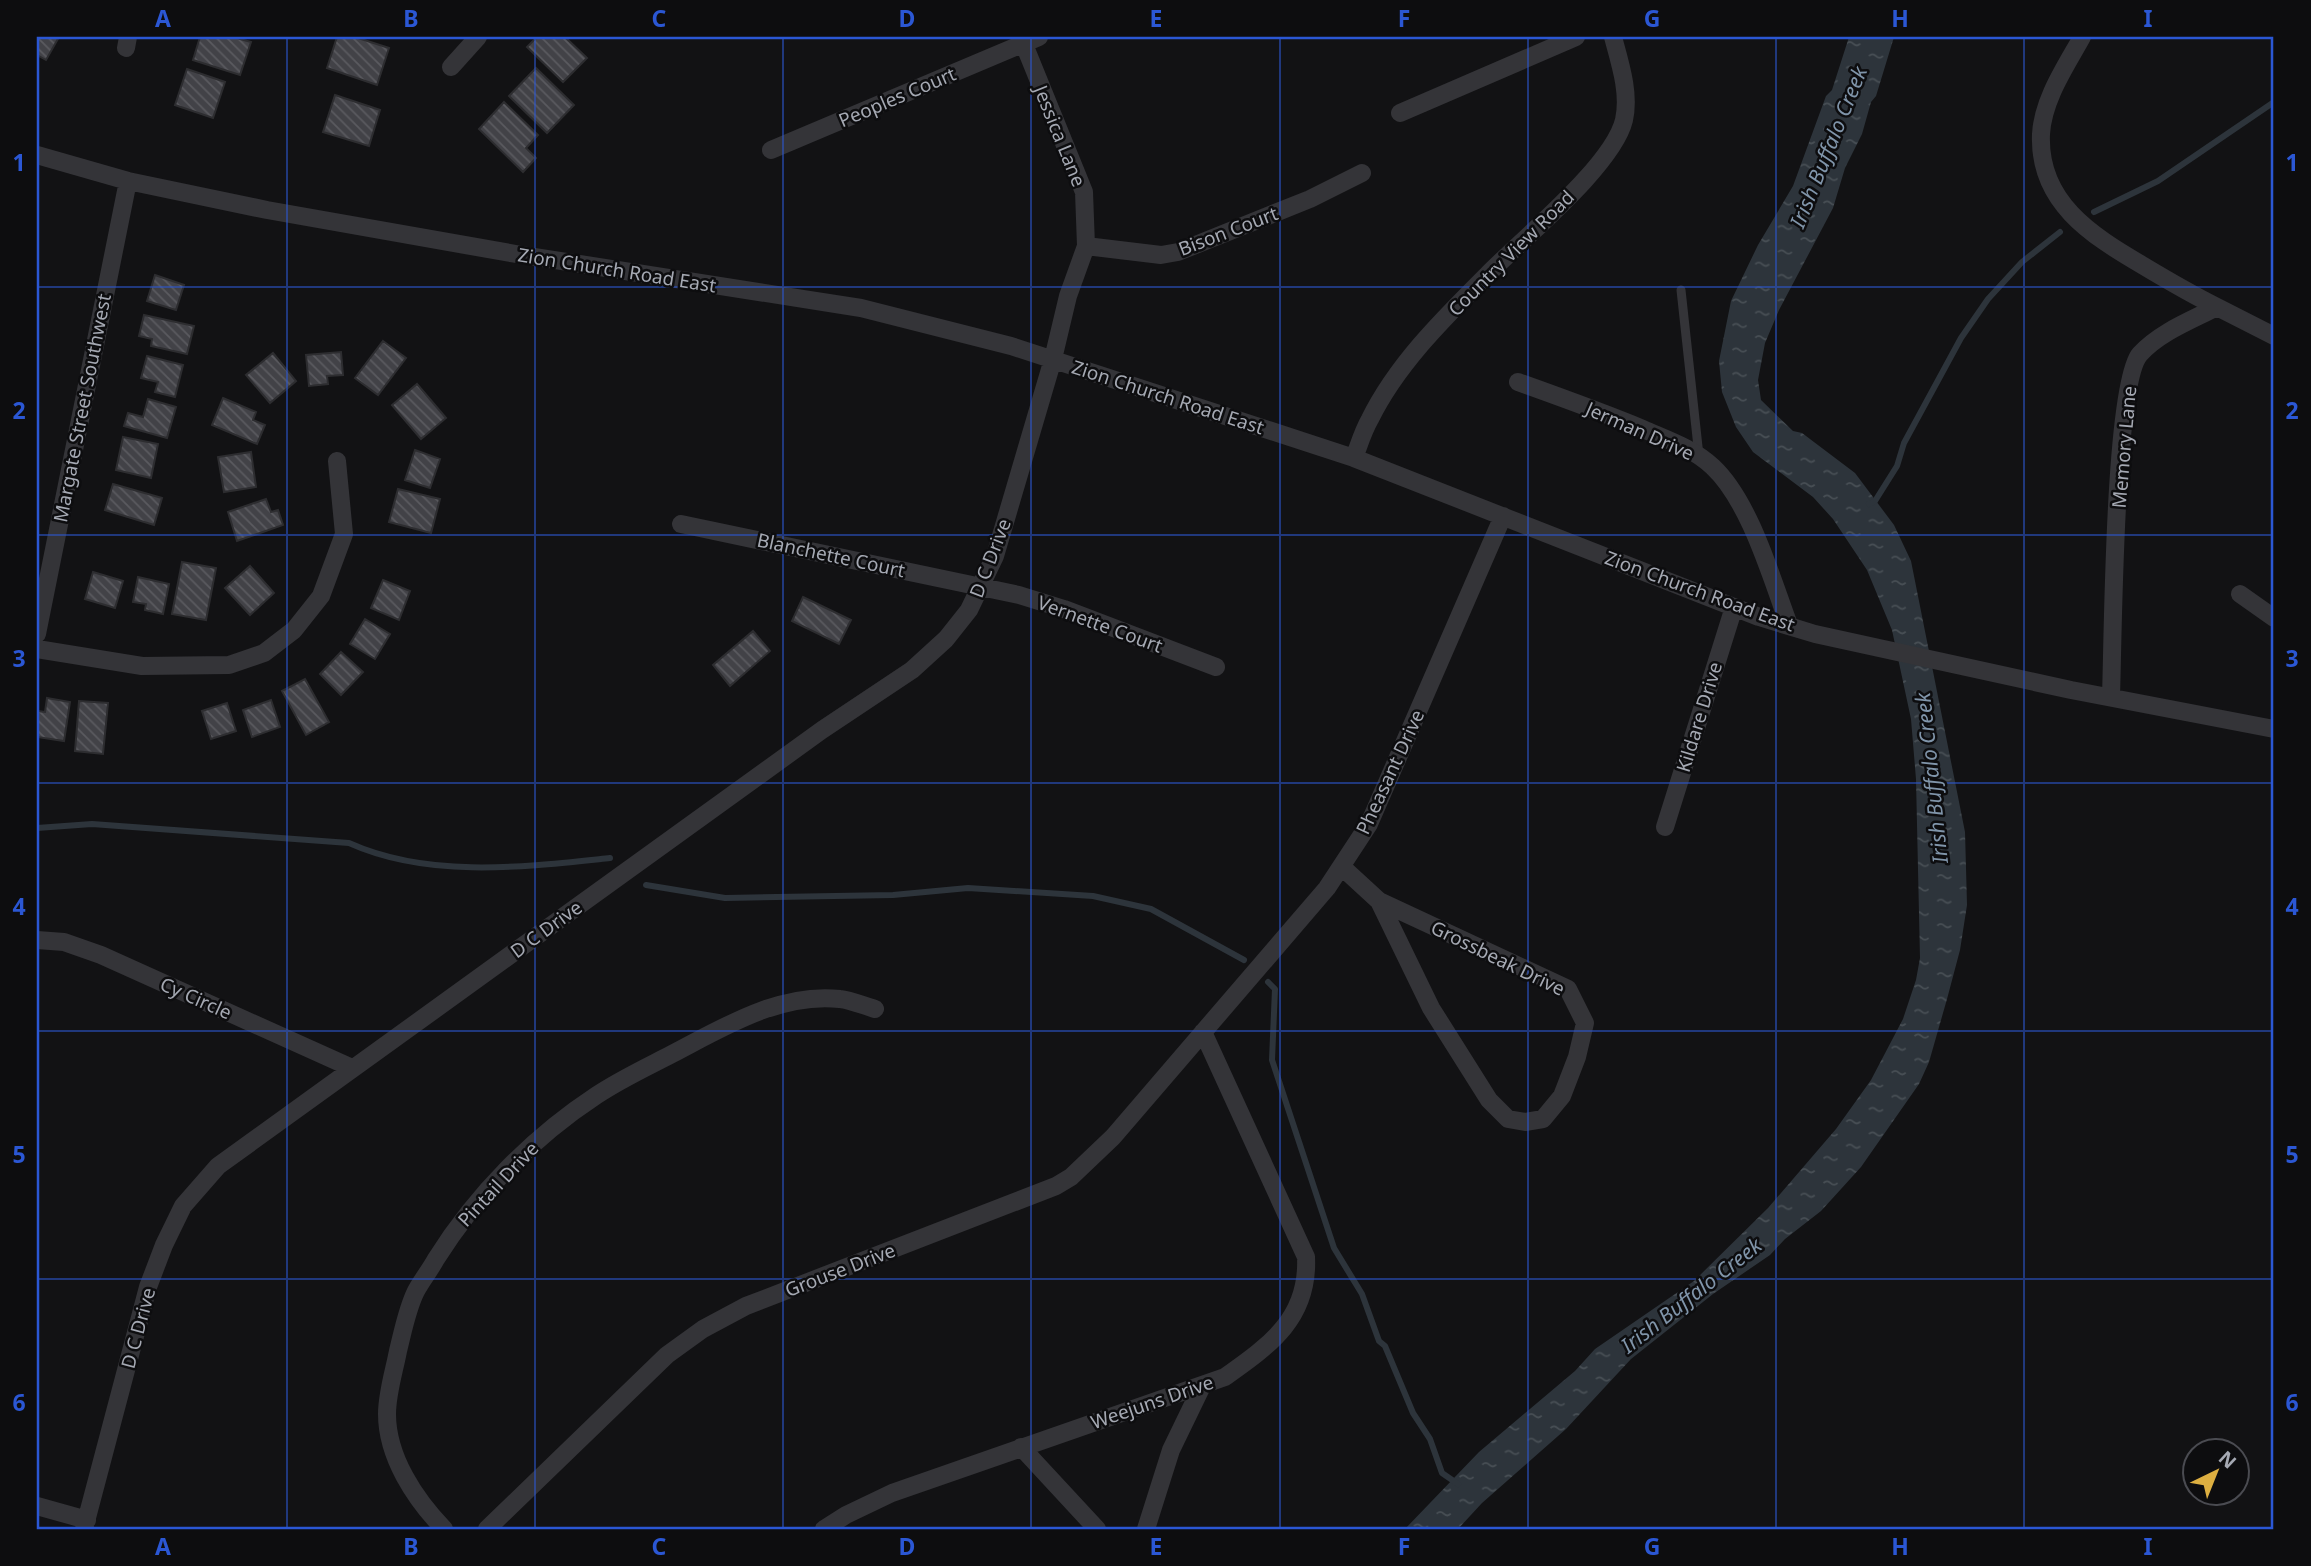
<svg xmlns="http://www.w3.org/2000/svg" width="2311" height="1566" viewBox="0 0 2311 1566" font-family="'Noto Sans',sans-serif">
  <defs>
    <pattern id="water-ripples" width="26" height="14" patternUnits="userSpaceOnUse" patternTransform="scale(1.75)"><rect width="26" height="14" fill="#2d343b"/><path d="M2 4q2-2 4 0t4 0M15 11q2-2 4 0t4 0" fill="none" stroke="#484f55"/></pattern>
    <pattern id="building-back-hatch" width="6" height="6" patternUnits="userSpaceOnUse" patternTransform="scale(1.75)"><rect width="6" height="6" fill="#424247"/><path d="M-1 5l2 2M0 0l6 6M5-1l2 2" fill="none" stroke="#5a5a5f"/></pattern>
  </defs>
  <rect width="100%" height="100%" fill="#121214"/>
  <path fill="url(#water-ripples)" d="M1849,37h45l-18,59 -5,6 -9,32 -17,34 -12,40 -54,102 -14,33 -7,37 3,20 32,31 9,2 53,40 39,52 17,36 54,271 2,73 -7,45 -13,49 -18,63 -10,22 -58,83 -40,44 -36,28 -15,16 -57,39 -82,65 -65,70 -84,74 -24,26h-53l74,-77 96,-81 20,-22 99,-68 74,-73 68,-79 35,-49 32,-61 13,-39 4,-22 -4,-179 -5,-60 -19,-89 -25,-60 -34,-51 -20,-22 -60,-45 -17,-25 -14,-35 -3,-31 12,-60 27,-56 35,-59 33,-90 6,-6z"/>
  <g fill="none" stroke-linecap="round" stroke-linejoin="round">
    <path stroke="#2d343b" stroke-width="6" d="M2094,212l64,-31 116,-79
      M1869,504l6,-3 22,-35 7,-23 57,-105 27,-39 34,-37 38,-30
      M37,828l55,-4 257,19c80,36 175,24 261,15
      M646,885l79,13 168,-3 75,-7 125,8 58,13 93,51
      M1268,982l7,7 -3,71 62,188 28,46 17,47 6,5 28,67 17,26 12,34 16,11"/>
  </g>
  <path fill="url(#building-back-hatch)" stroke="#2d2d30" stroke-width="2" d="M37,37h22l-13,23 -9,-5z
    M200,37h33l18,5 -11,33 -47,-15z
    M337,37h18l34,11 -12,37 -50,-17z
    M537,37h28l22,21 -24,24 -36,-35z
    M536,68l38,37 -27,28 -38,-37z
    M187,69l38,13 -12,36 -38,-13z
    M335,95l45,15 -11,36 -46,-14z
    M504,102l34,33 -12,13 10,10 -13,14 -44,-43z
    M155,275l29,10 -8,25 -29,-9z
    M144,315l50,11 -7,28 -36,-8 1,-7 -13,-3z
    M383,341l23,17 -28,37 -23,-17z
    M341,352l2,23 -16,1 1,8 -19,2 -3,-31z
    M273,353l23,28 -26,22 -24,-28z
    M147,356l36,9 -8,32 -20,-5 3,-10 -17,-4z
    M417,384l29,34 -25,21 -29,-34z
    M223,398l33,14 -3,8 12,5 -8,19 -45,-19z
    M148,399l28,8 -9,31 -43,-12 4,-13 15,4z
    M123,437l35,7 -7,34 -35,-8z
    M415,450l25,9 -10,29 -25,-8z
    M251,452l5,35 -32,5 -6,-35z
    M113,484l49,14 -8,27 -49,-15z
    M398,489l42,10 -9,34 -42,-11z
    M266,499l5,13 7,-2 5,15 -46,16 -9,-29z
    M182,562l34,6 -10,52 -34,-6z
    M250,566l24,27 -24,22 -25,-27z
    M93,572l30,9 -8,27 -30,-9z
    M138,577l31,7 -6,30 -18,-4 1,-6 -13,-2z
    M383,580l27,11 -11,29 -28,-12z
    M803,597l48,23 -12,24 -47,-23z
    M365,619l25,15 -15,25 -25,-15z
    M753,631l17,20 -40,35 -17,-21z
    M341,652l22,20 -22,23 -21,-21z
    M305,679l24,43 -23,13 -24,-44z
    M47,698l23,4 -6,39 -27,-4v-26l8,1z
    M271,700l9,27 -28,10 -9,-27z
    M79,701l29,2 -5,51 -28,-3z
    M227,703l9,28 -25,8 -9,-28z"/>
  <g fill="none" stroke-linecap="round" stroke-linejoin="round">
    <path stroke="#343438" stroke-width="9" d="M1681,290l18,166"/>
    <path stroke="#343438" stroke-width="18" d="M2082,37c-16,29 -39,62 -41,97 -3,68 50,101 101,131 25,15 49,29 75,42
      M126,48l2,-11
      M451,67l27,-30
      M1400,113l176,-76
      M771,150l268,-113
      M37,155l91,26 139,29 249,44 345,54 150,38 343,112 405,159 56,17 256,56 203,39
      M1086,246l75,9 17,-3 132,-53 52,-26
      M1518,382c42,15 84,30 125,47 25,11 50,19 70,38 37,35 58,110 76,158
      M1354,458c5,-13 9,-27 16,-39 27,-55 74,-101 117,-144 35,-36 126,-109 137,-155 6,-27 -4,-57 -11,-83
      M681,524l338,71 45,14 152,58
      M2240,594l34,24
      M37,634l91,-453
      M37,649l105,17 87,-1 35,-12 30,-23 27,-34 23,-62 -7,-73
      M2111,696c2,-54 3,-313 29,-342 20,-22 52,-34 77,-47l57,29
      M1665,827l69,-220
      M1342,867l37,34 189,88 17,34 -8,34 -15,39 -19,23 -18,3 -17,-3 -19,-19 -58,-92 -52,-107
      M37,940l27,2 37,13 251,113
      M1021,1447l76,82
      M37,1506l50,14
      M84,1529l64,-242 16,-42 19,-39 35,-40 604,-436 90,-60 34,-31 23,-29 26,-54 58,-197 15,-63 18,-50 -2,-54 -63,-155
      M444,1529c-29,-30 -57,-72 -57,-115 0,-21 7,-42 11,-63 5,-20 9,-42 18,-60 6,-11 14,-21 20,-32 41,-65 97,-122 161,-164 24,-16 50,-28 75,-41 50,-26 108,-62 168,-55 11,1 24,7 35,10
      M487,1529l180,-174 36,-26 43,-23 310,-120 15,-9 42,-40 214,-249 42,-64 134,-308
      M824,1529l22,-14 46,-22 333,-116c45,-32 84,-59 81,-120l-103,-225
      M1146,1529l25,-79 31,-64"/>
  </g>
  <path fill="none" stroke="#2b57d4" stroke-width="2" stroke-opacity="0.55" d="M287,37v1492M535,37v1492M783,37v1492M1031,37v1492M1280,37v1492M1528,37v1492M1776,37v1492M2024,37v1492M37,287h2237M37,535h2237M37,783h2237M37,1031h2237M37,1279h2237"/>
  <g text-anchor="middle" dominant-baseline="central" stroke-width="5" stroke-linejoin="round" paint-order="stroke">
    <g font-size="19" fill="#a5a9b3" stroke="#0d0d0f">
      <text transform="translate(897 97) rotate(-23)">Peoples Court</text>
      <text transform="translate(1060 136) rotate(68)">Jessica Lane</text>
      <text transform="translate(1228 231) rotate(-21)">Bison Court</text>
      <text transform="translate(1511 253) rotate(-45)">Country View Road</text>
      <text transform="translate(617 270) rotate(9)">Zion Church Road East</text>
      <text transform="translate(1168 397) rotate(18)">Zion Church Road East</text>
      <text transform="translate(82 408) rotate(-79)">Margate Street Southwest</text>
      <text transform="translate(1640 431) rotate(24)">Jerman Drive</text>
      <text transform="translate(2124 447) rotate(-85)">Memory Lane</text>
      <text transform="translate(831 555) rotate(12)">Blanchette Court</text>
      <text transform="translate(990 558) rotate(-69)">D C Drive</text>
      <text transform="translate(1700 591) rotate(20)">Zion Church Road East</text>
      <text transform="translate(1100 624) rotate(20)">Vernette Court</text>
      <text transform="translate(1699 717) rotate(-73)">Kildare Drive</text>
      <text transform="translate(1390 772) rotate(-65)">Pheasant Drive</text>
      <text transform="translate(546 929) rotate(-36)">D C Drive</text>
      <text transform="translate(1498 958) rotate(26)">Grossbeak Drive</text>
      <text transform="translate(196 998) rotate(24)">Cy Circle</text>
      <text transform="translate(498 1184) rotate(-47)">Pintail Drive</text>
      <text transform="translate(840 1270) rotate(-21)">Grouse Drive</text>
      <text transform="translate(138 1328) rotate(-75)">D C Drive</text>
      <text transform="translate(1152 1402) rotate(-19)">Weejuns Drive</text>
    </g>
    <g font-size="21" font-style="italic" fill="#8095aa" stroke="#0d0d0f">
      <text transform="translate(1828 147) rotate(-68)">Irish Buffalo Creek</text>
      <text transform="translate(1931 778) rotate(-96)">Irish Buffalo Creek</text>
      <text transform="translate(1691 1295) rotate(-38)">Irish Buffalo Creek</text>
    </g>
  </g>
  <rect width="2311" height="1566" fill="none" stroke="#0d0d0f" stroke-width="77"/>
  <g transform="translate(2216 1472) rotate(43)"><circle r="33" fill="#0d0d0f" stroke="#4a4b51" stroke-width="2"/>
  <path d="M0-5L12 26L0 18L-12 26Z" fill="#ddaf41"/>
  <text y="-10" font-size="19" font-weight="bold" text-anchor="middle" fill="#a5a9b3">N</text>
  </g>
  <rect x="38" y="38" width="2234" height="1490" fill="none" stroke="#2b57d4" stroke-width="2.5"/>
  <g font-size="23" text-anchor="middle" font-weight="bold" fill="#2b57d4">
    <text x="163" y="27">A</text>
    <text x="411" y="27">B</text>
    <text x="659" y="27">C</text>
    <text x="907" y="27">D</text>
    <text x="1156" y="27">E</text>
    <text x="1404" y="27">F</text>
    <text x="1652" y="27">G</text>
    <text x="1900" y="27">H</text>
    <text x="2148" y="27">I</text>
    <text x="19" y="171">1</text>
    <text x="2292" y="171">1</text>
    <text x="19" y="419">2</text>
    <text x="2292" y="419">2</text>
    <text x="19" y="667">3</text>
    <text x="2292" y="667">3</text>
    <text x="19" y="915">4</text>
    <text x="2292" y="915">4</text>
    <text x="19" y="1163">5</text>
    <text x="2292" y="1163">5</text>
    <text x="19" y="1411">6</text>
    <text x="2292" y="1411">6</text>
    <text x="163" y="1555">A</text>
    <text x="411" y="1555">B</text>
    <text x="659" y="1555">C</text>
    <text x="907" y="1555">D</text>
    <text x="1156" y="1555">E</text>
    <text x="1404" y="1555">F</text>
    <text x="1652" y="1555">G</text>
    <text x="1900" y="1555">H</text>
    <text x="2148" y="1555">I</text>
  </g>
</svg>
